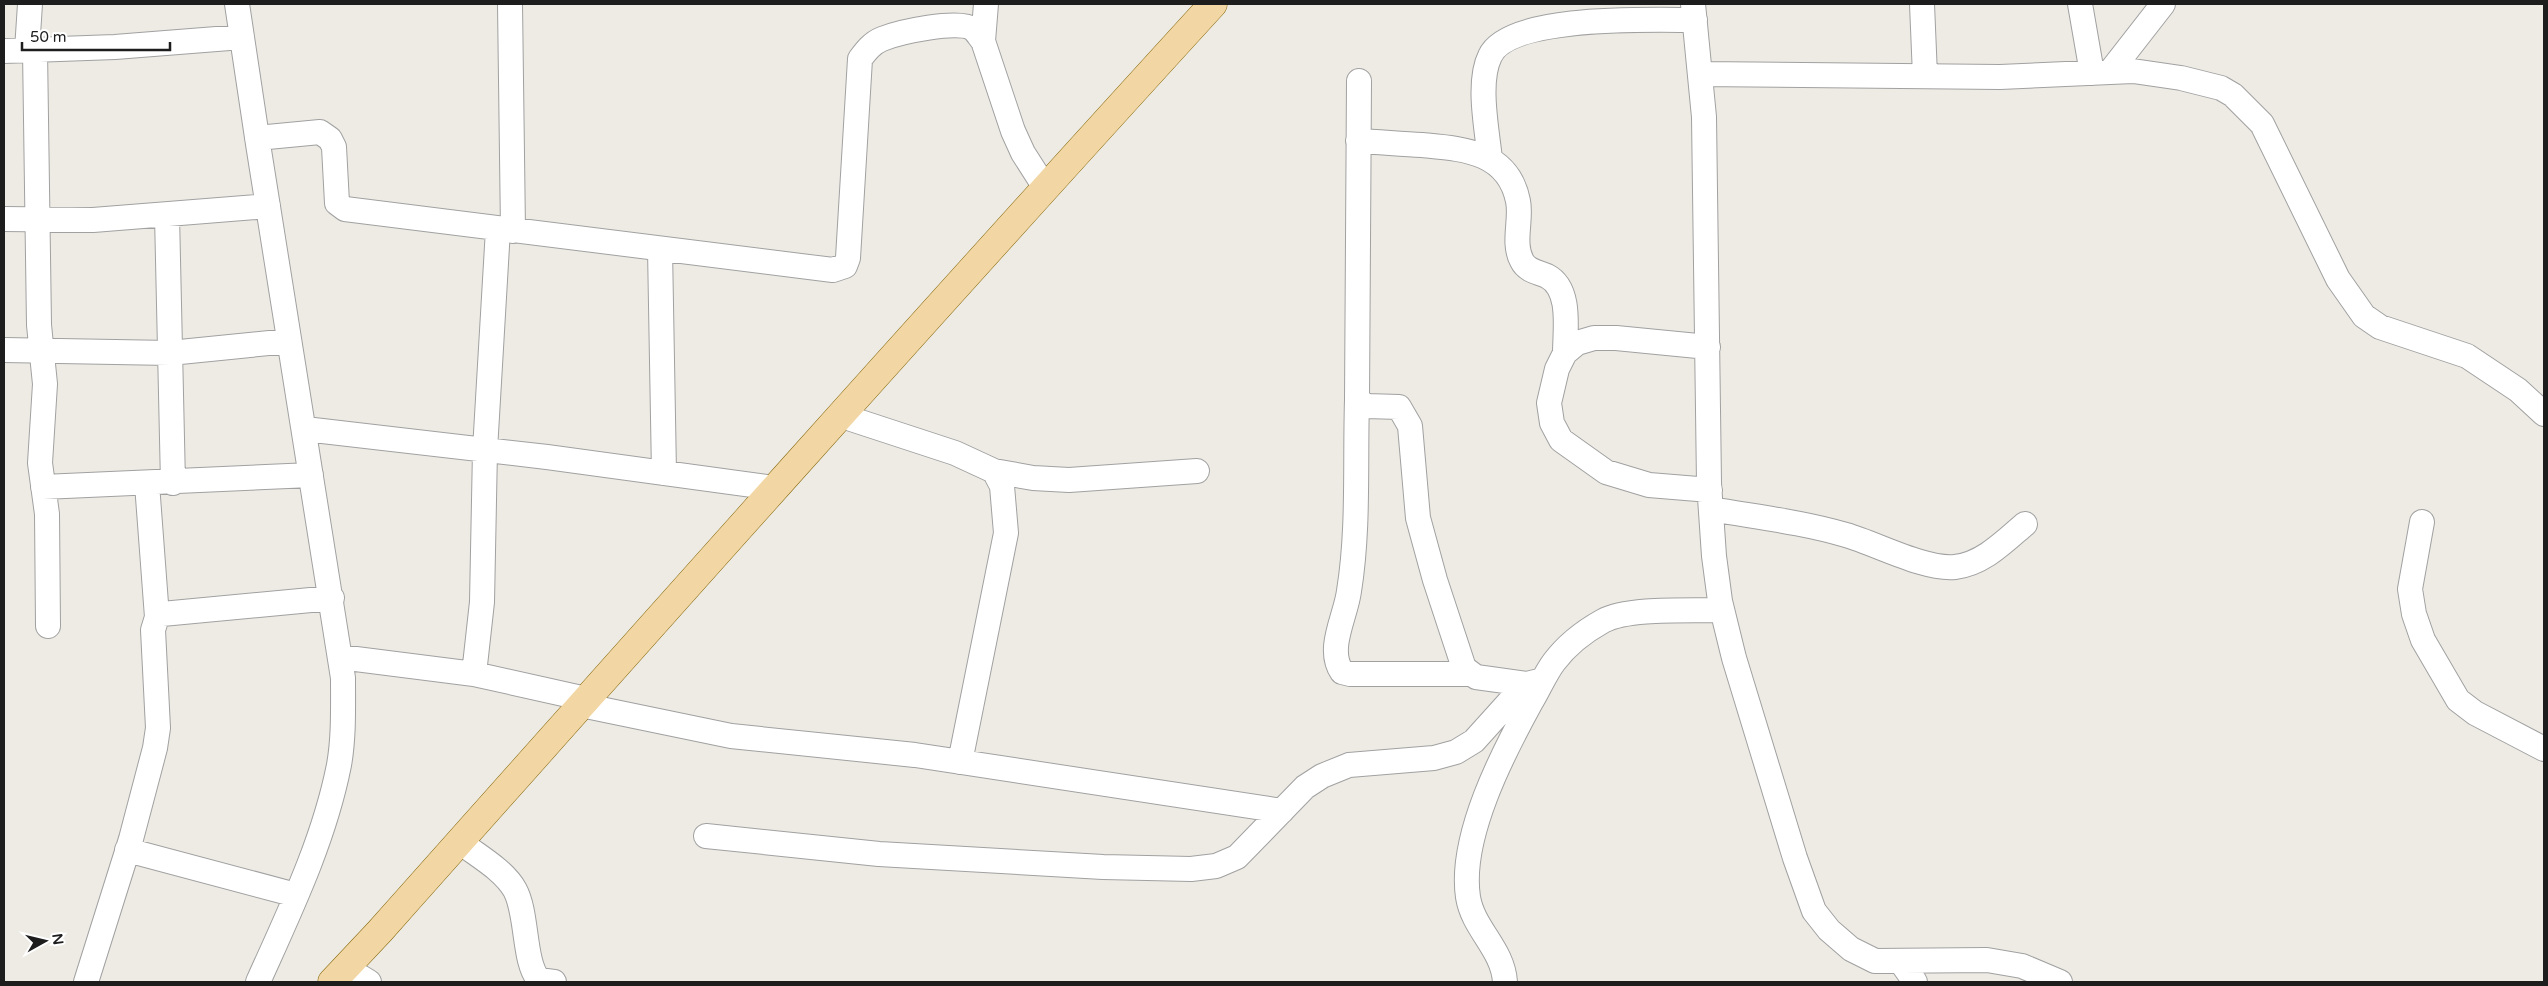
<svg xmlns="http://www.w3.org/2000/svg" width="2548" height="986" viewBox="0 0 2548 986" font-family="'Varela Round',sans-serif">
  <rect width="100%" height="100%" fill="#edebe4"/>
  <g fill="none" stroke-linecap="round" stroke-linejoin="round">
    <defs>
      <path id="minor" d="M237,4l21,140 85,534c0,29 1,59 -4,87 -15,76 -50,148 -81,217
        M510,4l3,227
        M1693,4l11,113 5,366 5,73 6,45 14,57 61,200 19,53 15,19 22,19 24,12 112,-1 35,6 38,16
        M1922,4l3,72
        M2080,4l12,69
        M983,41l3,-37
        M27,50l3,-46
        M35,50l4,275 6,59 -5,79 7,51 1,112
        M4,51l111,-4 127,-10
        M2110,72l53,-68
        M1700,74l300,3 133,-6 48,7 40,10 12,7 29,29 76,155 26,37 16,11 87,29 51,34 26,24
        M1359,81l-2,319 10,6 32,1 11,19 8,92 17,62 29,88 12,9 51,7
        M257,138l63,-6 10,7 4,8 3,56 8,6 488,61 12,-4 3,-8 12,-199c6,-8 12,-16 22,-20 17,-7 77,-20 91,-10 4,3 7,9 10,12l30,90 10,22 23,36
        M1358,141c21,1 43,3 64,4 41,4 86,6 96,56 4,18 -6,42 4,60 5,10 16,11 25,15 25,13 18,54 18,77
        M1490,159c-3,-29 -13,-77 0,-103 19,-42 163,-36 205,-36
        M167,215l6,268
        M4,219l89,1 175,-14
        M660,249l4,224
        M1708,347l-92,-9h-22l-17,5 -12,10 -8,16 -8,34 3,20 9,17 45,32 43,13 61,5
        M4,350l166,3 119,-12
        M1357,400c-2,64 2,129 -8,191 -3,25 -23,58 -7,81l8,2h119
        M842,416l113,37 39,18 8,15 4,47 -46,229
        M305,429l242,28 227,31
        M994,471l39,7 36,2 128,-9
        M147,484l10,133
        M43,487l268,-12
        M1711,509c45,8 91,13 135,26 31,9 79,35 109,32 28,-3 50,-26 70,-43
        M2422,522l-12,67 4,25 9,26 35,60 17,13 69,36
        M340,657l134,17 112,25
        M474,674l8,-72 3,-152 13,-221
        M581,705l150,31 184,19 367,56
        M706,836l173,18 224,13 88,2 25,-3 21,-9 68,-70 17,-11 27,-11 85,-7 22,-6 18,-11 46,-51 7,-6 16,-4
        M460,842c18,14 44,28 55,48 13,24 8,72 24,90l15,2
        M127,850l169,45
        M1901,962l14,20
        M346,968l23,14
        M86,982l45,-143 24,-91 3,-20 -5,-98 4,-13 5,-3 170,-16
        M1505,982c-2,-33 -32,-53 -37,-85 -9,-60 35,-144 63,-195 8,-13 14,-28 23,-40 12,-16 31,-31 49,-41 25,-14 89,-10 119,-11"/>
      <path id="major" d="M332,982l48,-51c276,-310 553,-621 833,-927"/>
    </defs>
    <use href="#minor" stroke="#a1a1a1" stroke-width="26"/>
    <use href="#major" stroke="#876a0f" stroke-width="29"/>
    <use href="#minor" stroke="#fff" stroke-width="24"/>
    <use href="#major" stroke="#f2d7a4" stroke-width="28"/>
  </g>
  <rect width="2548" height="986" fill="none" stroke="#1d1d1d" stroke-width="10"/>
  <g transform="translate(45 941) rotate(82)" stroke="#ffffff" stroke-width="4" paint-order="stroke">
  <path d="M0-4L9 19L0 12L-9 19Z" fill="#1d1d1d"/>
  <text y="-8" font-size="14" font-weight="bold" text-anchor="middle" fill="#1d1d1d">N</text>
  </g>
  <path d="M22 42v8h148v-8" fill="none" stroke="#1d1d1d" stroke-width="2.5"/>
  <text x="30" y="42" font-size="15" fill="#1d1d1d" stroke="#ffffff" stroke-width="4" paint-order="stroke">50 m</text>
</svg>
